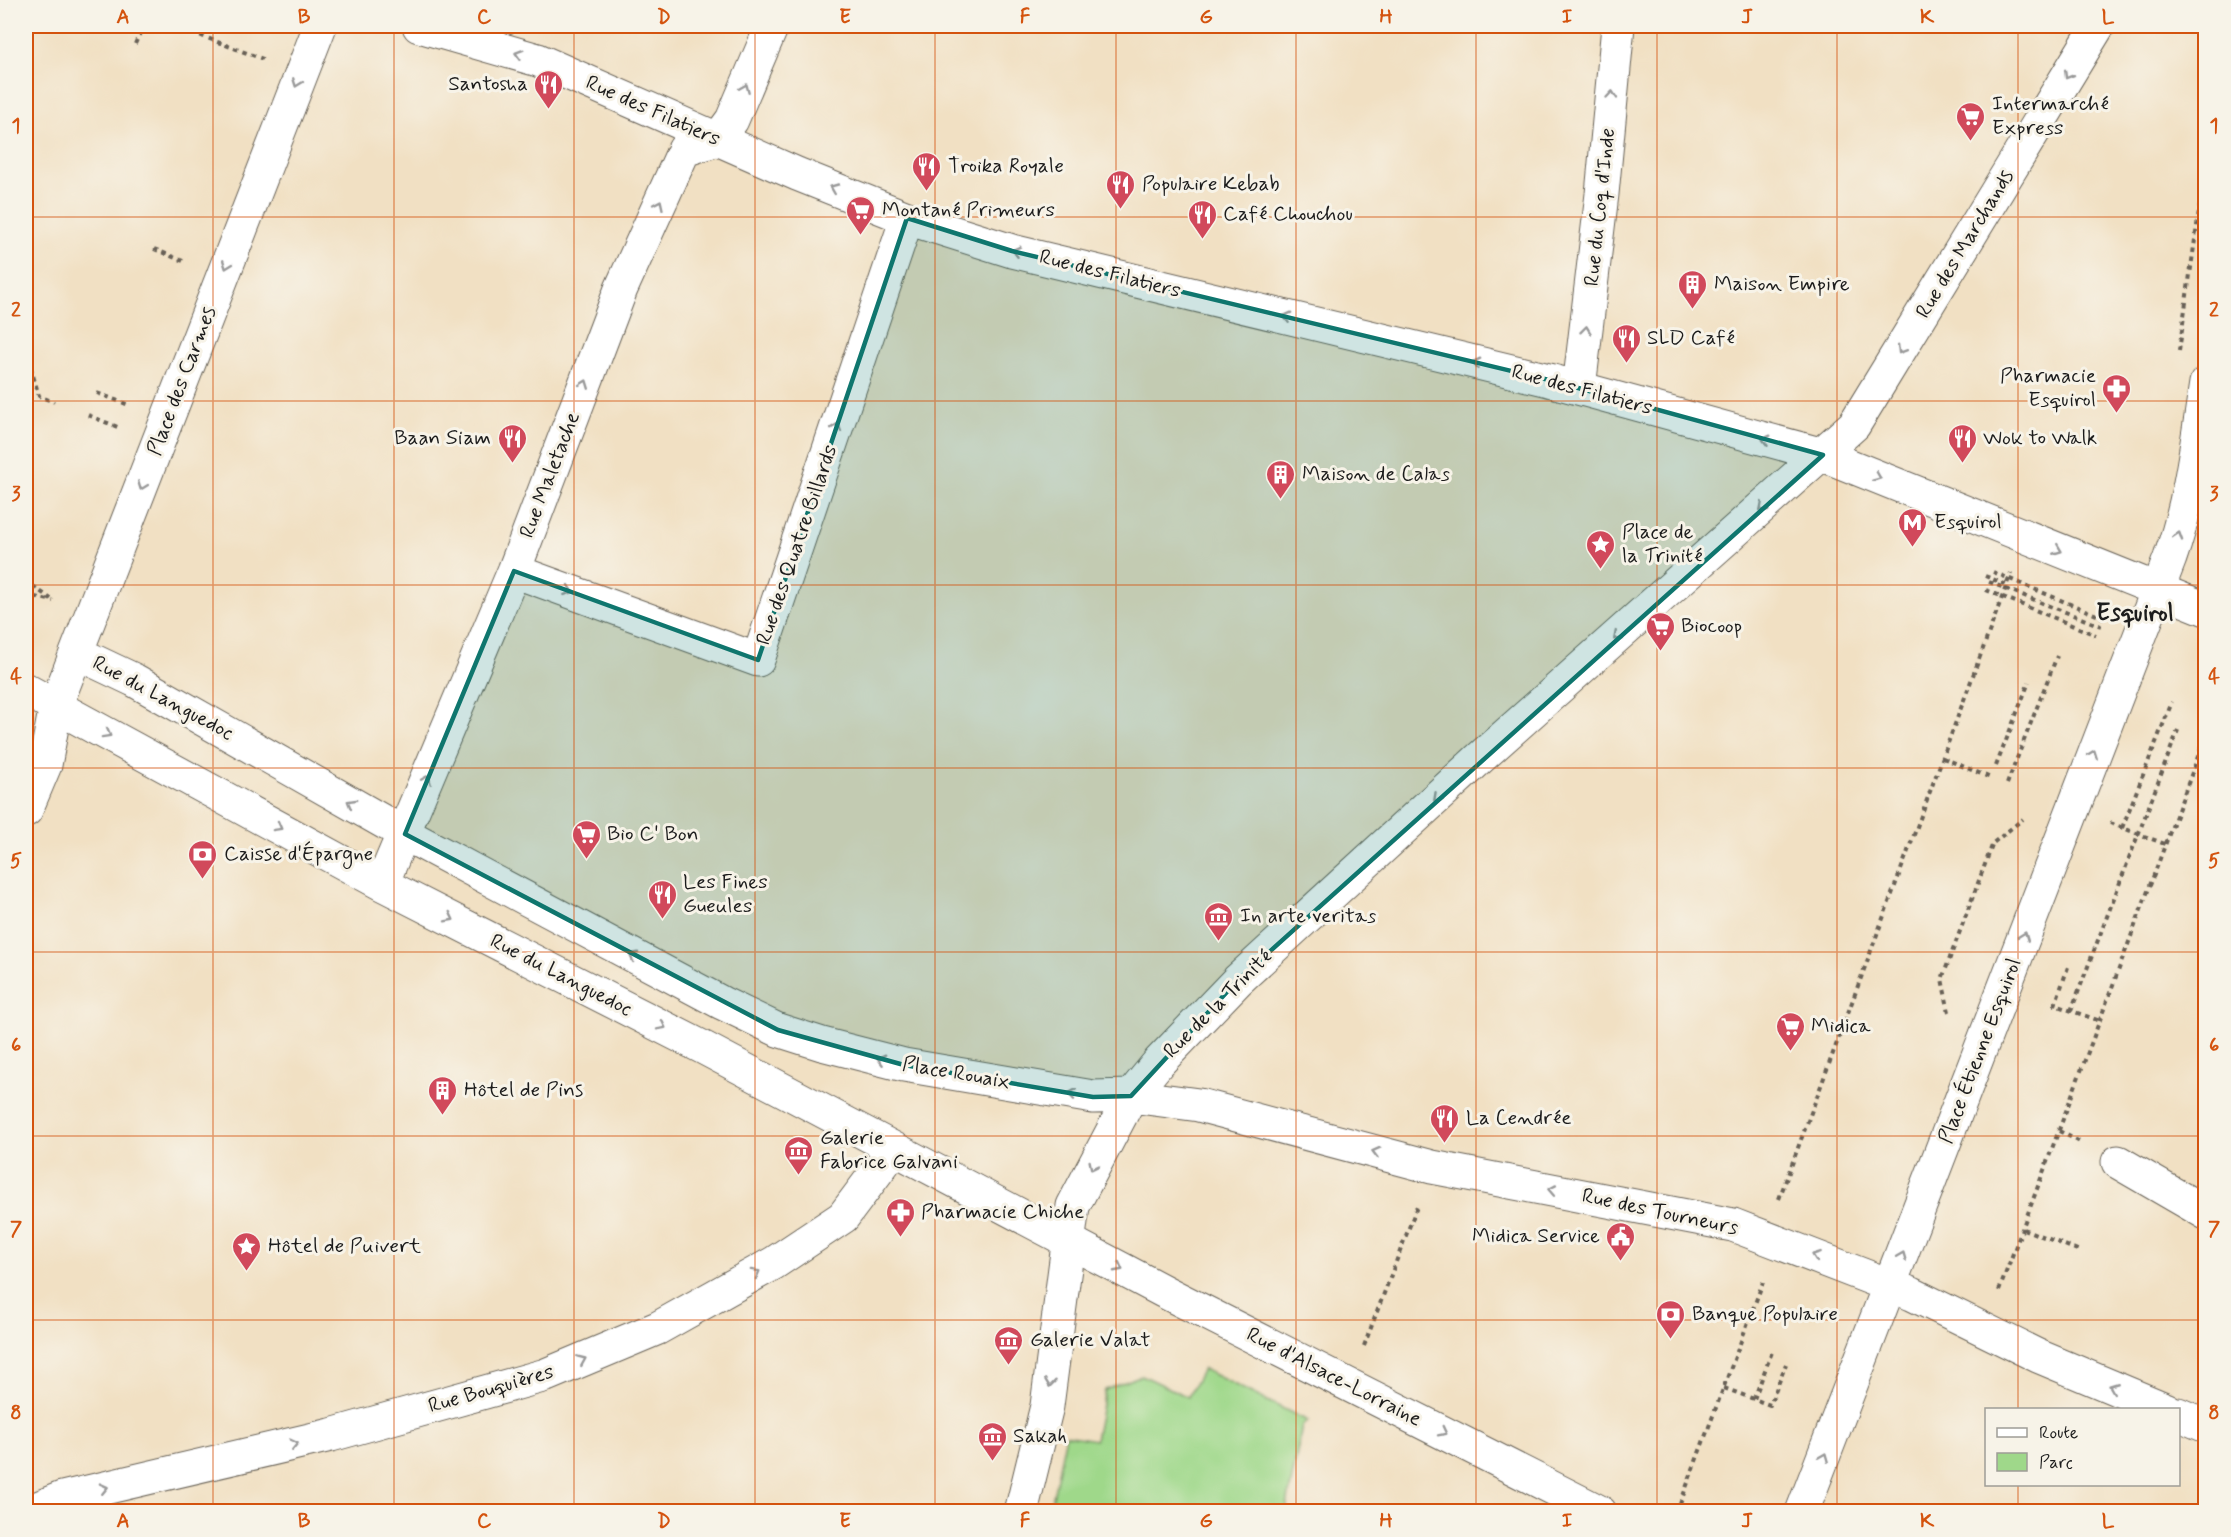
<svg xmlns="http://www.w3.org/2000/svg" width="2231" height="1537" viewBox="0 0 2231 1537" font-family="Mynerve,sans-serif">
  <rect width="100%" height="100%" fill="#f7f3e8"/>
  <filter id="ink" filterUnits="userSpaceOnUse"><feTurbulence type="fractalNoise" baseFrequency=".0167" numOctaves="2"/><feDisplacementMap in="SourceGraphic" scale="12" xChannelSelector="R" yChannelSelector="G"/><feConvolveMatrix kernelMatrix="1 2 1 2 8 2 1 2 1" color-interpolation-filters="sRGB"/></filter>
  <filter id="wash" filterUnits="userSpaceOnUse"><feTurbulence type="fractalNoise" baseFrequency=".008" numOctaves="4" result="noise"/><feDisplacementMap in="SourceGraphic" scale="24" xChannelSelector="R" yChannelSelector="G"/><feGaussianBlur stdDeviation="1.35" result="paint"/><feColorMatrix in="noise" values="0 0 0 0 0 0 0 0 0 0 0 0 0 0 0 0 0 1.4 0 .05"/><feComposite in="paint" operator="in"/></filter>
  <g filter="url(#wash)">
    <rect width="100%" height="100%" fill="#f1e0c3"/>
    <path fill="#9fd88a" stroke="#5e7a53" stroke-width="1.5" d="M1203,1369l105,52 -6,5 -16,85h-236l16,-76 29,5 10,-50 37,-15 46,22z"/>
  </g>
  <g filter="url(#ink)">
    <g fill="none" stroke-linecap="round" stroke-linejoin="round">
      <defs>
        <path id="minor" d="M419,26l119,34 259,114 110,44 105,33 537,129 274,75 383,154
          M1579,388l23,-194 16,-168
          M514,571l244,89 149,-442
          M77,653l57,27 271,154 317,169 56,27 44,14 82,21 189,32 38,-1 68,9 233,62 301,58 179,69 126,62 129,54
          M26,690l356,194 322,164 459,243 437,221
          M26,810l19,-45 11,-60 264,-679
          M382,884l132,-313 107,-282 63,-139 34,-11 14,-19 40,-94
          M2118,1162l88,51
          M2178,1414l28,12
          M28,1512l34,-14 269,-63 215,-60 112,-47 116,-65 69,-46 51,-68
          M1021,1512l26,-106 26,-200 58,-110 28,-34 79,-82 242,-222 374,-333 244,-399
          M1802,1512l368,-954c20,-56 27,-116 36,-175"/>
      </defs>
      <use href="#minor" stroke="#676156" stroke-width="35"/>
      <path stroke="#676156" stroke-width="4" stroke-dasharray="4.5 4.5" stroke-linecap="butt" d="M175,26l88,33
        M135,44l8,-18
        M154,249l29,12
        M2179,351l27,-188
        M26,360l4,5 9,31 15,6
        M97,393l32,12
        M88,415l32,13
        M1993,572l111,46
        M1985,576l22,9
        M26,581l25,18
        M1989,582l112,44
        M1986,590l110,45
        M26,595l27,6
        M1943,758l48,20
        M1996,766l33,-84
        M2007,784l50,-128
        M2110,823l55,21
        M2122,828l50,-126
        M2068,967l-13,38 45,16
        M2071,1011l107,-281
        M1949,1012l-7,-33 51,-136 30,-24
        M2059,1131l23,12
        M1779,1199l232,-626
        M2023,1229l57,22
        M1999,1291l207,-556
        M1364,1346l54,-142
        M1724,1388l46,17 16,-41
        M1754,1399l18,-47
        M1680,1504l83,-222"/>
      <use href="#minor" stroke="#fff" stroke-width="33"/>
    </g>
    <defs><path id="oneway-chevron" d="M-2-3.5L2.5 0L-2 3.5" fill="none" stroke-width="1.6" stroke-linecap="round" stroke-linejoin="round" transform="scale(1.5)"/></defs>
    <g stroke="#999">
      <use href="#oneway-chevron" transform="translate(519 54) rotate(-164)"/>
      <use href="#oneway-chevron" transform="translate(2068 75) rotate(121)"/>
      <use href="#oneway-chevron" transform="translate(297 83) rotate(111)"/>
      <use href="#oneway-chevron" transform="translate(745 88) rotate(-67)"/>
      <use href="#oneway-chevron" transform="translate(1612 95) rotate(-85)"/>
      <use href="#oneway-chevron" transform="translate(834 188) rotate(-158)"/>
      <use href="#oneway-chevron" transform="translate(659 204) rotate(-65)"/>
      <use href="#oneway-chevron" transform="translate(1016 251) rotate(-165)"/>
      <use href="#oneway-chevron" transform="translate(227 265) rotate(111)"/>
      <use href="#oneway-chevron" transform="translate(1287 317) rotate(-166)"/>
      <use href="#oneway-chevron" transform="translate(1586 330) rotate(-83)"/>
      <use href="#oneway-chevron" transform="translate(1901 350) rotate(122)"/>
      <use href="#oneway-chevron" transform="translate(1476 363) rotate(-166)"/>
      <use href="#oneway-chevron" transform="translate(585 384) rotate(-69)"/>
      <use href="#oneway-chevron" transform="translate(837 427) rotate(-71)"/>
      <use href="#oneway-chevron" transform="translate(1766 440) rotate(-165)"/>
      <use href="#oneway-chevron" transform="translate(1877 477) rotate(22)"/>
      <use href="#oneway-chevron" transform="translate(142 486) rotate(111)"/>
      <use href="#oneway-chevron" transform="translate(1763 508) rotate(139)"/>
      <use href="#oneway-chevron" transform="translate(2178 536) rotate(-72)"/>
      <use href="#oneway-chevron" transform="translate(2058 550) rotate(22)"/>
      <use href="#oneway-chevron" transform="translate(569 591) rotate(20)"/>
      <use href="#oneway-chevron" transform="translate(1617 637) rotate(139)"/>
      <use href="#oneway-chevron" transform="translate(107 734) rotate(29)"/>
      <use href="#oneway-chevron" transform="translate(2093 754) rotate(-69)"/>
      <use href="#oneway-chevron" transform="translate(427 779) rotate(-67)"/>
      <use href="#oneway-chevron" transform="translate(1437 798) rotate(137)"/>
      <use href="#oneway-chevron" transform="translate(351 803) rotate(-150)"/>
      <use href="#oneway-chevron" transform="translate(278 827) rotate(29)"/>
      <use href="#oneway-chevron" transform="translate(450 918) rotate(27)"/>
      <use href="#oneway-chevron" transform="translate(2024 936) rotate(-69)"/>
      <use href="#oneway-chevron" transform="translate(633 956) rotate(-152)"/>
      <use href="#oneway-chevron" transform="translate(662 1026) rotate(27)"/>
      <use href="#oneway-chevron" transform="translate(881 1059) rotate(-166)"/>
      <use href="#oneway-chevron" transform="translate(1072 1094) rotate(-170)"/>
      <use href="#oneway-chevron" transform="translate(1376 1152) rotate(-165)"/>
      <use href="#oneway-chevron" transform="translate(1093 1166) rotate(116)"/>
      <use href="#oneway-chevron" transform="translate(1552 1190) rotate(-169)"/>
      <use href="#oneway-chevron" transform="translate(1816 1256) rotate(-160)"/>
      <use href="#oneway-chevron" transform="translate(1902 1256) rotate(-68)"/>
      <use href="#oneway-chevron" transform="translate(1119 1268) rotate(28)"/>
      <use href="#oneway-chevron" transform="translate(756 1273) rotate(-29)"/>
      <use href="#oneway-chevron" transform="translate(582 1360) rotate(-23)"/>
      <use href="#oneway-chevron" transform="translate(1050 1383) rotate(97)"/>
      <use href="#oneway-chevron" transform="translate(2113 1387) rotate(-158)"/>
      <use href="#oneway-chevron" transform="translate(1443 1432) rotate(27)"/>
      <use href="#oneway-chevron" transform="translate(294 1444) rotate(-13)"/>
      <use href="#oneway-chevron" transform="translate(1824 1457) rotate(-68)"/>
      <use href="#oneway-chevron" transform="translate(104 1488) rotate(-13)"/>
    </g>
  </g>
  <path fill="#0f766e" fill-opacity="0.2" stroke="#0f766e" stroke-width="4.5" stroke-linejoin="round" d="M907,218l105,33 537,129 274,75 -585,525 -107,116 -38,1 -189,-32 -126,-35 -373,-196 109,-263 244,89z"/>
  <path fill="none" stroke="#d4530e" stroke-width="1.5" stroke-opacity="0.55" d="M213,26v1486M394,26v1486M574,26v1486M755,26v1486M935,26v1486M1116,26v1486M1296,26v1486M1476,26v1486M1657,26v1486M1837,26v1486M2018,26v1384M26,217h2180M26,401h2180M26,585h2180M26,768h2180M26,952h2180M26,1136h2180M26,1320h2180M2018,1484v28"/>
  <defs>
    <symbol id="restaurant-pin" viewBox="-11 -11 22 30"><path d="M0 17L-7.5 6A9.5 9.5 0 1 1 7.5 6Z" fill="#d1495b" stroke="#f7f3e8"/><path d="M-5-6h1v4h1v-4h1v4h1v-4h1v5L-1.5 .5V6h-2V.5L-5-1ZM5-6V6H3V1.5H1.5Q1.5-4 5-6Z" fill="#fff"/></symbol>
    <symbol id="supermarket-pin" viewBox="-11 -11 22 30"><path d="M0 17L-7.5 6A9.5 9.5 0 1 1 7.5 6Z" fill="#d1495b" stroke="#f7f3e8"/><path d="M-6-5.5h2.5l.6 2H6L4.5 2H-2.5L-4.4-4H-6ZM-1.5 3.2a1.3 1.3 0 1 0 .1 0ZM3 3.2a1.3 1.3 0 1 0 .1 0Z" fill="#fff"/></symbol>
    <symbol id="building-pin" viewBox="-11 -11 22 30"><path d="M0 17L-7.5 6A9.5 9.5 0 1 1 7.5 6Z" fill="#d1495b" stroke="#f7f3e8"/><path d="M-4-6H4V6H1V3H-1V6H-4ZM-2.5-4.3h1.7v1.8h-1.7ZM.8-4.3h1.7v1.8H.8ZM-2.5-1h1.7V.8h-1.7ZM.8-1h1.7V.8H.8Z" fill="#fff"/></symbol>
    <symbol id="pharmacy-pin" viewBox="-11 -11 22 30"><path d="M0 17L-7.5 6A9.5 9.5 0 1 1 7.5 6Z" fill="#d1495b" stroke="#f7f3e8"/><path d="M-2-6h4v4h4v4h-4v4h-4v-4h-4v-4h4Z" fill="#fff"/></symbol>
    <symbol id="metro-pin" viewBox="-11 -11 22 30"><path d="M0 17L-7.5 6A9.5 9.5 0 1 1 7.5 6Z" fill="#d1495b" stroke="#f7f3e8"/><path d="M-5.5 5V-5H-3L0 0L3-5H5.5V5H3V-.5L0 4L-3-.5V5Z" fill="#fff"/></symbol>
    <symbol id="sight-pin" viewBox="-11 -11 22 30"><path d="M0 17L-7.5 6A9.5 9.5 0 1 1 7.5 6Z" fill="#d1495b" stroke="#f7f3e8"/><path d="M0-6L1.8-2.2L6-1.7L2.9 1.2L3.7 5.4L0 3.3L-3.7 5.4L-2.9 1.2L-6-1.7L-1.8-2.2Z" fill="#fff"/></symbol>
    <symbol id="bank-pin" viewBox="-11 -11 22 30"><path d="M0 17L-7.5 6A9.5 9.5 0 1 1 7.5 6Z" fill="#d1495b" stroke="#f7f3e8"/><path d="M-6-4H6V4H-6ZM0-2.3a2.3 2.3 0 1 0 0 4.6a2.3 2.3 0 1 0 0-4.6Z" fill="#fff"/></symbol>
    <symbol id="museum-pin" viewBox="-11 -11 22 30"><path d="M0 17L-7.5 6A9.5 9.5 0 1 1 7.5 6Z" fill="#d1495b" stroke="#f7f3e8"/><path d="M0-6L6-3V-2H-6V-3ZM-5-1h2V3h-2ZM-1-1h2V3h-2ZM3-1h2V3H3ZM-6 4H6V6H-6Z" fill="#fff"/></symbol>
    <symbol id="civic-pin" viewBox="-11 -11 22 30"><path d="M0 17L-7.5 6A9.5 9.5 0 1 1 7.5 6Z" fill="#d1495b" stroke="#f7f3e8"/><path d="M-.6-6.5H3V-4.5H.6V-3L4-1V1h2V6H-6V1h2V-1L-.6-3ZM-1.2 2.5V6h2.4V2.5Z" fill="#fff"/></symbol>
  </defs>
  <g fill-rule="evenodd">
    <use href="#restaurant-pin" x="532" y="68" width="33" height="45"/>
    <use href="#supermarket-pin" x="1954" y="100" width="33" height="45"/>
    <use href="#restaurant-pin" x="910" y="150" width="33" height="45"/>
    <use href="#restaurant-pin" x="1104" y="168" width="33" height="45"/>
    <use href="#supermarket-pin" x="844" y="194" width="33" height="45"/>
    <use href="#restaurant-pin" x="1186" y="198" width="33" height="45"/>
    <use href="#building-pin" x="1676" y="268" width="33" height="45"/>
    <use href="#restaurant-pin" x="1610" y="322" width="33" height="45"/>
    <use href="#pharmacy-pin" x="2100" y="372" width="33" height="45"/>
    <use href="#restaurant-pin" x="496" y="422" width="33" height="45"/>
    <use href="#restaurant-pin" x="1946" y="422" width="33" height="45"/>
    <use href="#building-pin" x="1264" y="458" width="33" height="45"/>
    <use href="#metro-pin" x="1896" y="506" width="33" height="45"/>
    <use href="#sight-pin" x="1584" y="528" width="33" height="45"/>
    <use href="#supermarket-pin" x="1644" y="610" width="33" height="45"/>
    <use href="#supermarket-pin" x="570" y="818" width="33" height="45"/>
    <use href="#bank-pin" x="186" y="838" width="33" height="45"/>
    <use href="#restaurant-pin" x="646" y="878" width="33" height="45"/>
    <use href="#museum-pin" x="1202" y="900" width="33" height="45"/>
    <use href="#supermarket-pin" x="1774" y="1010" width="33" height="45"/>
    <use href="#building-pin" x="426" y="1074" width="33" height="45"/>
    <use href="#restaurant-pin" x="1428" y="1102" width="33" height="45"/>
    <use href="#museum-pin" x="782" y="1134" width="33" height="45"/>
    <use href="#pharmacy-pin" x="884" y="1196" width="33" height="45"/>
    <use href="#civic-pin" x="1604" y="1220" width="33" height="45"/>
    <use href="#sight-pin" x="230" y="1230" width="33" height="45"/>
    <use href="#bank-pin" x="1654" y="1298" width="33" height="45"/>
    <use href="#museum-pin" x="992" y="1324" width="33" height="45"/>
    <use href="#museum-pin" x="976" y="1420" width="33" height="45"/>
  </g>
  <g text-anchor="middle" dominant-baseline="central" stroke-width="6" stroke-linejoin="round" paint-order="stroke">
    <g font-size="21" fill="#1c1c1c" stroke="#f7f3e8" text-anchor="start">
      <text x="528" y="84" text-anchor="end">Santosha</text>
      <text x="1992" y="104">Intermarché<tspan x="1992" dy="24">Express</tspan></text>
      <text x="948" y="166">Troika Royale</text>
      <text x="1142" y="184">Populaire Kebab</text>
      <text x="882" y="210">Montané Primeurs</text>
      <text x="1223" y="214">Café Chouchou</text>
      <text x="1714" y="284">Maison Empire</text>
      <text x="1647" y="338">SLD Café</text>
      <text x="2096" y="376" text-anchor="end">Pharmacie<tspan x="2096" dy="24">Esquirol</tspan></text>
      <text x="491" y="438" text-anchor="end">Baan Siam</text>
      <text x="1983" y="438">Wok to Walk</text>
      <text x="1302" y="474">Maison de Calas</text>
      <text x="1934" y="522">Esquirol</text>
      <text x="1622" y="532">Place de<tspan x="1622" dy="24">la Trinité</tspan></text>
      <text x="1681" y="626">Biocoop</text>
      <text x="607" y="834">Bio C' Bon</text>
      <text x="224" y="854">Caisse d'Épargne</text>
      <text x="683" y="882">Les Fines<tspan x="683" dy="24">Gueules</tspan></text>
      <text x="1240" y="916">In arte veritas</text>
      <text x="1811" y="1026">Midica</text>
      <text x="464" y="1090">Hôtel de Pins</text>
      <text x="1466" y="1118">La Cendrée</text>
      <text x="820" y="1138">Galerie<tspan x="820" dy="24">Fabrice Galvani</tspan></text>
      <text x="921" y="1212">Pharmacie Chiche</text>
      <text x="1600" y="1236" text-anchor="end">Midica Service</text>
      <text x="268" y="1246">Hôtel de Puivert</text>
      <text x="1692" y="1314">Banque Populaire</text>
      <text x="1030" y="1340">Galerie Valat</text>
      <text x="1013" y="1436">Sakah</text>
    </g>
    <g font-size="21" fill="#1c1c1c" stroke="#f7f3e8">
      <text transform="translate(653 111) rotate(24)">Rue des Filatiers</text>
      <text transform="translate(1600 207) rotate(-84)">Rue du Coq d'Inde</text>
      <text transform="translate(1965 244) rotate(-59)">Rue des Marchands</text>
      <text transform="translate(1110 274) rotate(14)">Rue des Filatiers</text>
      <text transform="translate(182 381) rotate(-69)">Place des Carmes</text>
      <text transform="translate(1582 390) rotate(15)">Rue des Filatiers</text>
      <text transform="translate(550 475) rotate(-69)">Rue Maletache</text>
      <text transform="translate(797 545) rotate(-71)">Rue des Quatre Billards</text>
      <text transform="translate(163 698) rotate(28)">Rue du Languedoc</text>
      <text transform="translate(561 975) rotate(27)">Rue du Languedoc</text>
      <text transform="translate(1218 1004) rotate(-45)">Rue de la Trinité</text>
      <text transform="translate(1980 1051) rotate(-69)">Place Étienne Esquirol</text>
      <text transform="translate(956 1073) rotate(10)">Place Rouaix</text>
      <text transform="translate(1660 1212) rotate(12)">Rue des Tourneurs</text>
      <text transform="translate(1334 1377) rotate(27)">Rue d'Alsace-Lorraine</text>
      <text transform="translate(491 1389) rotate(-16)">Rue Bouquières</text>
    </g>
    <g font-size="24" font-weight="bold" fill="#1c1c1c" stroke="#f7f3e8">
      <text x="2135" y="613">Esquirol</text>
    </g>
  </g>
  <rect width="2231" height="1537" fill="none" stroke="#f7f3e8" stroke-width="66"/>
  <rect x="1985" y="1408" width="195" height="78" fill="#f7f3e8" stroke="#9f9d96" stroke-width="1.5"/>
  <rect x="1997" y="1428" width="30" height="9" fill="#ffffff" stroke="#9f9d96" stroke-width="1.5"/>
  <text x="2039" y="1438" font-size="18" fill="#1c1c1c">Route</text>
  <rect x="1997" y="1453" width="30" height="18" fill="#9fd88a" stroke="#9f9d96" stroke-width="1.5"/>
  <text x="2039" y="1468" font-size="18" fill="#1c1c1c">Parc</text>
  <rect x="33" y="33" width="2165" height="1471" fill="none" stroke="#d4530e" stroke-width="2"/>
  <g font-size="20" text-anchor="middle" font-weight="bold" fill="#d4530e">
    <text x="123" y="23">A</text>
    <text x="304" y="23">B</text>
    <text x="484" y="23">C</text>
    <text x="664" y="23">D</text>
    <text x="845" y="23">E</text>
    <text x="1025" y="23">F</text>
    <text x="1206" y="23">G</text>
    <text x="1386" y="23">H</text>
    <text x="1567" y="23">I</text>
    <text x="1747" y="23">J</text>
    <text x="1927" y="23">K</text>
    <text x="2108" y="23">L</text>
    <text x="16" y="132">1</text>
    <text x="2214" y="132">1</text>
    <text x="16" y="316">2</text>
    <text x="2214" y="316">2</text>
    <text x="16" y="500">3</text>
    <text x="2214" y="500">3</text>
    <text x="16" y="683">4</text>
    <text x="2214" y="683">4</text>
    <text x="16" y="867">5</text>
    <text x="2214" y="867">5</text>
    <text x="16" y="1051">6</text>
    <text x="2214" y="1051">6</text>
    <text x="16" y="1235">7</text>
    <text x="2214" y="1235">7</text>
    <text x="16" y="1419">8</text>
    <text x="2214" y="1419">8</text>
    <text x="123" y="1527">A</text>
    <text x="304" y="1527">B</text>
    <text x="484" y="1527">C</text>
    <text x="664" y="1527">D</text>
    <text x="845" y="1527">E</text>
    <text x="1025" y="1527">F</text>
    <text x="1206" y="1527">G</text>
    <text x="1386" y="1527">H</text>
    <text x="1567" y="1527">I</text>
    <text x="1747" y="1527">J</text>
    <text x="1927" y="1527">K</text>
    <text x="2108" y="1527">L</text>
  </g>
</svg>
